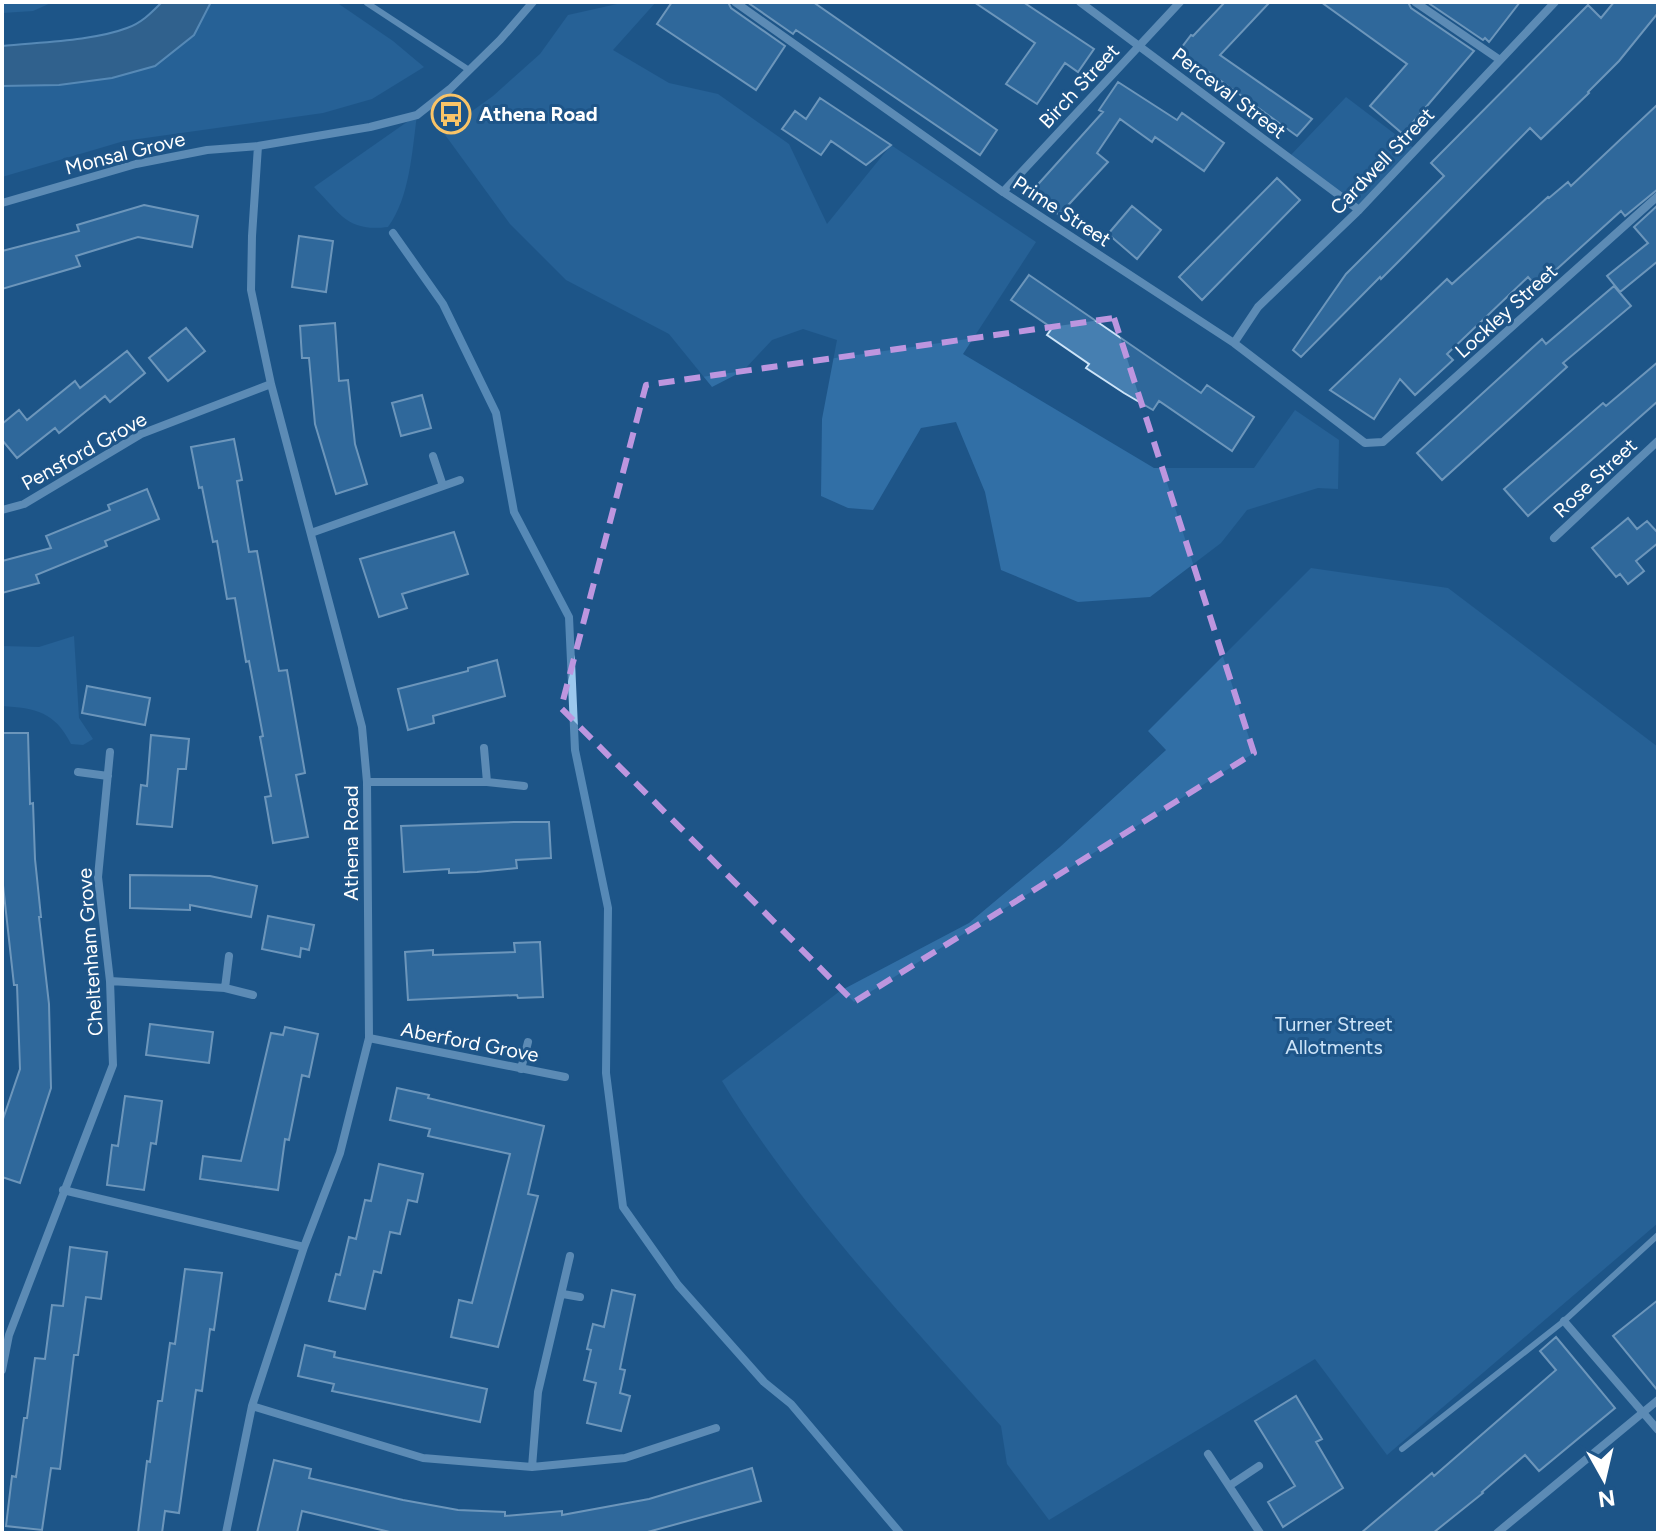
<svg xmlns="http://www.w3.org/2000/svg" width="1660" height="1535" viewBox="0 0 1660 1535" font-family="Figtree,sans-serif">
  <rect width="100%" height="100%" fill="#1e5588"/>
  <path fill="#316fa6" d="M2,2h51l-20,9 -31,2z
    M211,2h125l57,39 31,26 -52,32 -49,14 -199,28 -122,36v-91l57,-1 53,-7 43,-12 39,-31z
    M626,2h30l-43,48 56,33 49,11 71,50 38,80 64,-79 145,97 -73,112 191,114h100l41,-58 44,30 -1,49 -20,-1 -71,22 -26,33 -71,54 -72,5 -77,-32 -16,-78 -29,-70 -35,6 -48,82 -25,-2 -27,-12 1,-77 15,-79 -34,-11 -31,11 -29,31 -31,16 -43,-53 -103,-54 -56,-56 -67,-92 50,-36 47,-42 28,-39z
    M1346,97l70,53 -57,60 -70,-53z
    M417,115c-5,36 -7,82 -29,112 -41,5 -47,-13 -74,-40z
    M1311,568l137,20 210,159v476l-271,232 -72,-96 -266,161 -42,-56 -6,-38c-98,-110 -201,-218 -279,-345l118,-90 129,-68 91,-76 106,-97 -18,-19z
    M74,636l5,82 14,21 -10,6 -12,-1c-16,-32 -35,-36 -69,-38v-60l37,1z"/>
  <path fill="#476f93" stroke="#9cc8ed" stroke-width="2" d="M162,2h49l-17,33 -39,31 -43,12 -53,7 -57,1v-40c37,-4 91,-5 125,-18 15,-5 25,-16 35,-26z"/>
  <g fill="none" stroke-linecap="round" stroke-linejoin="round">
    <path stroke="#9cc8ed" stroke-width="8" d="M393,233l50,71 53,109 18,99 55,105 6,133 33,158 -2,165 17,134 55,78 86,97 27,22 109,129"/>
  </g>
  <path fill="#467fb1" stroke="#cde4f8" stroke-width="2" d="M672,2h56l3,6 54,38 -29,44 -99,-66z
    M747,2h66l184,128 -17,25 -184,-125 -3,4z
    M974,2h49l71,47 -16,23 -13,-9 -28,41 -31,-20 29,-41z
    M1225,2h45l-50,53 92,64 -15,17 -91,-66 -3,3 -24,-22 12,-16 2,1z
    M1321,2h87l3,6 63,43 -71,83 -33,-28 37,-42z
    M1427,2h93l-31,40 -4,-4 -2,2z
    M1614,2h44v11l-39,48 -31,31 1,1 -48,46 -11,-11 -126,128 -23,23 -1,-2 -79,80 -8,-7 53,-76 98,-98 -13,-13 157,-158 13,13z
    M1118,82l59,38 5,-7 42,30 -20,28 -49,-34 -3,5 -32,-23 -23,34 11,9 -49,53 -27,-24 71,-79 -4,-2z
    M820,98l71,47 -25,20 -35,-24 -10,14 -39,-26 13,-18 11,8z
    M1658,104v85l-33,27 -4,-5 -84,76 -9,-10 -81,77 6,6 -38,35 -15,-16 -26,40 -44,-29 117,-111 5,5 96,-87 1,1 19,-16 3,4z
    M1277,178l23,22 -98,100 -23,-23z
    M144,205l54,11 -6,31 -54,-10 -62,19 4,10 -78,23v-38l77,-20 -2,-6z
    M1658,205v56l-38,31 -13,-16 41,-33 -14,-16z
    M1132,206l29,24 -24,29 -29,-25z
    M299,236l34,5 -7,51 -34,-5z
    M1029,275l172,118 6,-8 47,32 -22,34 -73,-50 -6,9 -29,-17 -38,-25 3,-4 -42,-29 5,-7 -41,-28z
    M1614,286l17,20 -68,57 4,4 -125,113 -25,-27 125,-114 4,5z
    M335,323l4,58 9,-1 7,64 12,40 -31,10 -21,-70 -6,-66h-7l-2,-32z
    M186,328l19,23 -37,30 -19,-23z
    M127,351l18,22 -35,29 -5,-6 -46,37 -4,-5 -38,30 -15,-18v-16l17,-14 8,10 48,-39 5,7z
    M1658,362v39l-130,115 -24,-27 99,-86 3,3z
    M422,395l9,33 -30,8 -9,-33z
    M234,439l8,41 -5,1 12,71 8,-1 22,120 8,-1 18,103 -9,2 12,62 -35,6 -8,-46 6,-1 -11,-59 3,-1 -14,-75 -3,1 -11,-64 -8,1 -10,-58 -4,1 -11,-55 -3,1 -8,-41z
    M147,489l12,30 -54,22 2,5 -71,29 3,8 -37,10v-32l49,-13 -5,-12 64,-26 -2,-5z
    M1628,518l9,11 10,-8 11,12v10l-22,18 8,10 -16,13 -8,-10 -4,3 -24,-29z
    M454,532l14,42 -66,20 5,14 -28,9 -19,-58z
    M497,660l8,36 -72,20 1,7 -26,7 -10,-41 70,-18v-3z
    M87,686l63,12 -5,27 -63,-12z
    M2,733h26l2,71 3,-1 2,56 6,58h-2l10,87 2,84 -31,95 -18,-6v-55l18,-53 -3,-84h-3l-12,-109z
    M151,735l38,4 -3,30h-8l-6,58 -35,-3 4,-39 6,1z
    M514,822h35l2,36 -35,2 1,8 -40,4 -28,1v-4l-45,3 -3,-46z
    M130,875l80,1 47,10 -6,31 -61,-12v5l-60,-2z
    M268,916l46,9 -5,25 -8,-2 -1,9 -38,-8z
    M540,942l3,55 -25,1 -1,-3 -109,5 -3,-48 28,-2v5l82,-3 -1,-9z
    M150,1024l63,8 -4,31 -63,-8z
    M285,1027l33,7 -9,43 -7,-2 -13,65 -4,-1 -7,51 -78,-11 3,-23 38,5 30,-128 12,2z
    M397,1088l32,7 -1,3 116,28 -16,68 10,2 -40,151 -47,-10 8,-37 13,3 38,-149 -82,-18 2,-7 -40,-9z
    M125,1096l37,5 -6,43 -5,-1 -7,47 -37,-5 5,-40 6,1z
    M379,1164l44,10 -6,28 -9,-2 -8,34 -10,-2 -9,41 -7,-2 -9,38 -36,-8 7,-27 4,1 9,-38 7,2 9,-39 6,1z
    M70,1247l37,5 -6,47 -15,-2 -8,58h-4l-14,114 -9,-1 -9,62 -36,-4 6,-50 4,1 8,-59h3l8,-60 10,1 7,-54 11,1z
    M185,1269l37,4 -8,57 -4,-1 -8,62 -6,-1 -17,123 -14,-2 -3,22h-24l9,-72 3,1 8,-61h4l8,-58 5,1z
    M612,1290l23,5 -15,74 5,1 -5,23 10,3 -9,35 -34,-8 9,-40 -12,-3 7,-30 -4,-1 6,-25 11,3z
    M1658,1300v91l-45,-55z
    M1556,1337l59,71 -76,63 -14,-16 -43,37 1,1 -50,40h-72l71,-60 2,3 122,-106 -16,-19z
    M305,1345l30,7 -1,5 153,32 -7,33 -148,-31 2,-7 -36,-8z
    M1296,1396l26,43 -6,3 27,46 -60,39 -15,-25 27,-16 -40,-65z
    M274,1460l37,9 -2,9 94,22 55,10 47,2v4l57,-5v4l87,-16 103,-31 9,33 -117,32h-250l-92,-22 -5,22h-40z"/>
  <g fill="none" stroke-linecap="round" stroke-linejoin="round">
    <path stroke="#a8cceb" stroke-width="6" d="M367,3l102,67
      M1402,1449l162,-128 94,-86"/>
    <path stroke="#a8cceb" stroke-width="8" d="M735,2l268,190 231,151 131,100 18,-1 275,-246
      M1080,2l279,208
      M1415,2l85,58
      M1003,192l177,-190
      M2,203l134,-39 71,-14 51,-4 112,-19 47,-12 33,-26 50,-49 33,-38
      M1234,343l24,-36 101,-97 196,-208
      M433,456l10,30
      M2,510l22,-6 117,-70 130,-50
      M311,533l149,-53
      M1554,538l104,-97
      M484,748l3,34
      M78,772l30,4
      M367,782h120l37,4
      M110,981l115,7 28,7
      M225,988l4,-32
      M369,1038l196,39
      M521,1069l7,-27
      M63,1190l241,57
      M563,1294l17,3
      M1564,1321l94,109
      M2,1370l7,-35 104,-270 -3,-84 -12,-104 12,-125
      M252,1406l171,52 109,9 93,-9 91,-30
      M1208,1454l52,79
      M532,1467l6,-75 32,-136
      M1229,1486l30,-20
      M226,1533l26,-127 52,-159 36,-94 29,-115 -2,-256 -5,-55 -91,-343 -20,-94 1,-54 6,-90
      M1497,1533l161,-133"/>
  </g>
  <path d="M0 0H1660V1535H0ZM1114,318l140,435 -400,249 -293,-294 85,-323z" fill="#1e5588" fill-opacity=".55" fill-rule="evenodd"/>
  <path fill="none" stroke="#bd96df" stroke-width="6" stroke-dasharray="16 10" stroke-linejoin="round" d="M1114,318l140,435 -400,249 -293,-294 85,-323z"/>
  <defs>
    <symbol id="bus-ring" viewBox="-11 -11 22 22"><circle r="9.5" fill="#1e5588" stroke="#fac467" stroke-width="1.5"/><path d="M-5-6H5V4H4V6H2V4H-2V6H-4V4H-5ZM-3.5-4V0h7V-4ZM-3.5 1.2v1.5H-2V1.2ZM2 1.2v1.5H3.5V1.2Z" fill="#fac467"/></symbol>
  </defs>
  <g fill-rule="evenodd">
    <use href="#bus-ring" x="429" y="92" width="44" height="44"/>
  </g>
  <g text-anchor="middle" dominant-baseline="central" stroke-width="6" stroke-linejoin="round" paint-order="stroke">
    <g font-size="20" fill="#fff" stroke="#1e5588">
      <text transform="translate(1079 86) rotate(-47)">Birch Street</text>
      <text transform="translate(1229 93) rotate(37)">Perceval Street</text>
      <text transform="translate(125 153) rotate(-14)">Monsal Grove</text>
      <text transform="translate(1382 161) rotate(-46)">Cardwell Street</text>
      <text transform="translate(1062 211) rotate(33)">Prime Street</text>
      <text transform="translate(1506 311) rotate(-42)">Lockley Street</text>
      <text transform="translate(84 451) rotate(-29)">Pensford Grove</text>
      <text transform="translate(1595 478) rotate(-43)">Rose Street</text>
      <text transform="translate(351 843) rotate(-90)">Athena Road</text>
      <text transform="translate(90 952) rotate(-94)">Cheltenham Grove</text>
      <text transform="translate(470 1042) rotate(11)">Aberford Grove</text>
    </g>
    <g font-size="20" font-weight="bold" fill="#fff" stroke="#1e5588" text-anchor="start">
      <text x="479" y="114">Athena Road</text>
    </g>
    <g font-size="20" fill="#cde4f8" stroke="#1e5588">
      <text x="1334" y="1024">Turner Street<tspan x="1334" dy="23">Allotments</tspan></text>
    </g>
  </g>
  <rect width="1660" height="1535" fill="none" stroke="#ffffff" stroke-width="8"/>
  <g transform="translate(1604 1479) rotate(172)" stroke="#1e5588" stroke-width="6" paint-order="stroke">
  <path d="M0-6L14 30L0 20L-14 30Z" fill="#ffffff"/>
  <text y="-12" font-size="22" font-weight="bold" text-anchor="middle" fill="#ffffff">N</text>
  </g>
</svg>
